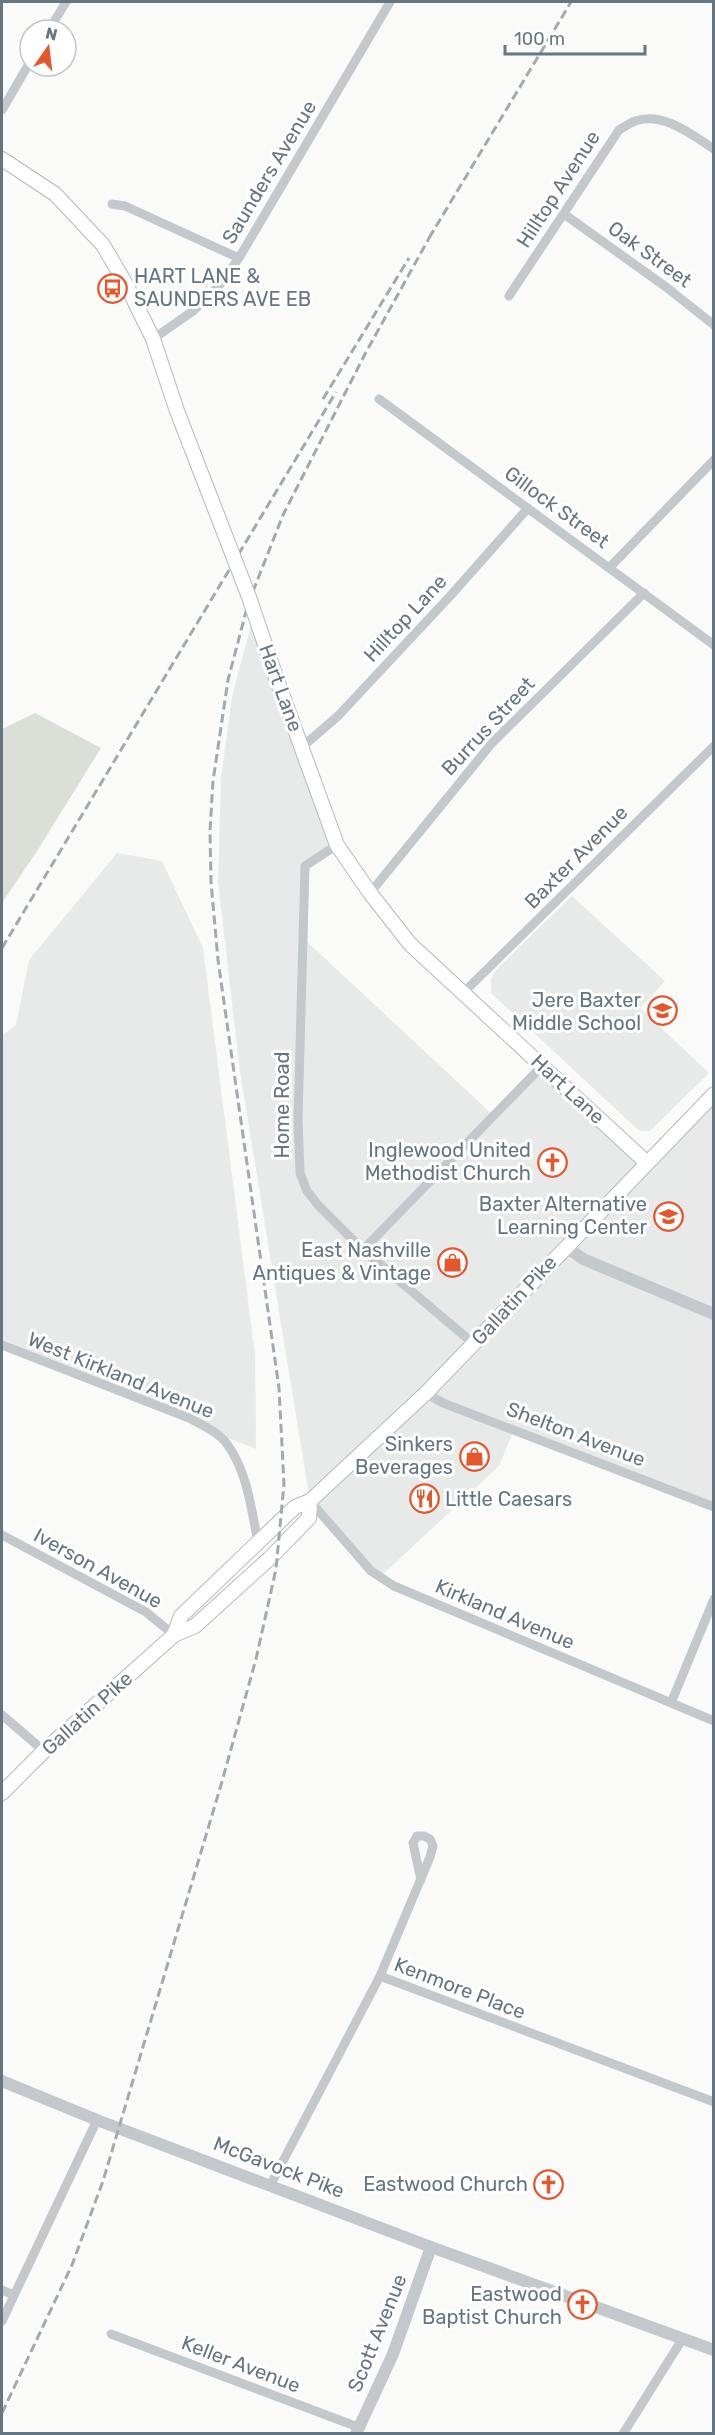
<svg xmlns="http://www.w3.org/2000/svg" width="715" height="2435" viewBox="0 0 715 2435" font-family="Rubik,sans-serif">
  <rect width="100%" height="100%" fill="#fafaf8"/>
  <path fill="#e8e9e9" d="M254,613l83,232 -32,22 -2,71 191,178 49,-51 104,98 66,-69 1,211 -4,8 4,1 -1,193 -199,-77 -15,36 -119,111 -70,-76 -70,-429 -22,-190 3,-103 11,-82z
    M117,853l45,8 41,87 52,407 1,94 -254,-101v-312l14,-11 13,-65z
    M572,896l93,85 -25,27 69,65 -59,58h-10l-4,-3 -145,-135v-14l5,-9z"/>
  <path fill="#dadfd7" d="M35,713l66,35 -62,100 -37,55v-174z"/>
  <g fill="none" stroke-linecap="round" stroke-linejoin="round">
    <defs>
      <path id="secondary" d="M2,159l53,35 48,51 24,41 26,53 24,72 31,80
        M277,680l60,165 33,48 40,51 237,219
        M174,1635l7,-19 114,-109 15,-6 116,-108 288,-299
        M2,1793l42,-42 130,-116 21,-9 74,-67 40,-41 1,-17"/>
    </defs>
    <use href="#secondary" stroke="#b3babf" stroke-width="16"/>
    <path stroke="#c3c8cc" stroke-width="9" d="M49,30l17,-28
      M2,110l28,-48
      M112,204l13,2 114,52
      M564,214l102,73 48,38
      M509,296l110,-166c5,-3 11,-7 16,-9 28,-10 57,14 79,28
      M153,339l40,-28 26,-25 20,-28 151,-256
      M379,399l335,246
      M609,568l105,-108
      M302,747l36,-31 114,-122 76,-86
      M337,845l-32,21 -7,253 2,54 7,18 11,14 45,45 111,94
      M370,893l122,-150 152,-150
      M463,993l251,-247
      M363,1250l180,-185
      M2,1345l187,73c13,7 29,14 38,26 21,29 24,65 31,98
      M426,1393l17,10 271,104
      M310,1501l61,70 23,15 320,135
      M2,1535l144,77 28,23
      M671,1703l43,-104
      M2,1715l42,36
      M380,1976l334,126
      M271,2184l109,-208 50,-119 3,-11 -3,-7 -6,-3h-7l-4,7 8,37
      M2,2290l12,5
      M2,2321l95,-201
      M111,2334l247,93
      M623,2434l60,-96"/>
    <path stroke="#c3c8cc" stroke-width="12" d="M565,1246l18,13 131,55
      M2,2081l95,39 334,127 283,103
      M356,2434l37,-80 38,-107"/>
    <use href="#secondary" stroke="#fff" stroke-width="14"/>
    <path stroke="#a2aab0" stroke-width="3" stroke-dasharray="9 4.5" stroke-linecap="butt" d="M429,238l142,-236
      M323,399l86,-141
      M2,948l334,-556
      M2,2413l70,-148 31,-84 118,-396 35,-126 20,-90 8,-85 -5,-96 -61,-428 -7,-78 -1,-51 3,-50 15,-101 20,-76 35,-89 82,-161 68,-123"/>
    <defs>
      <path id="secondary-bridge" d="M208,491l41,106 28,83"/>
    </defs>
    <use href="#secondary-bridge" stroke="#b3babf" stroke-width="16" stroke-linecap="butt"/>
    <use href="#secondary-bridge" stroke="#fff" stroke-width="14"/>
  </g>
  <defs>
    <symbol id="bus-ring" viewBox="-11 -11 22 22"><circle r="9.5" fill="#fff" stroke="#e4572e" stroke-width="1.5"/><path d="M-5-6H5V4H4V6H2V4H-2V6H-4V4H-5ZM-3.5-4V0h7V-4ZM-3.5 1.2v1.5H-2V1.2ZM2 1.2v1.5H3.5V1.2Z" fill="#e4572e"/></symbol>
    <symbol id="school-ring" viewBox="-11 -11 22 22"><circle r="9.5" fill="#fff" stroke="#e4572e" stroke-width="1.5"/><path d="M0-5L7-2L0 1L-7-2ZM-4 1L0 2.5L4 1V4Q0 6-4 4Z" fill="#e4572e"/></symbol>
    <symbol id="church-ring" viewBox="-11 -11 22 22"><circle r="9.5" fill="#fff" stroke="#e4572e" stroke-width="1.5"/><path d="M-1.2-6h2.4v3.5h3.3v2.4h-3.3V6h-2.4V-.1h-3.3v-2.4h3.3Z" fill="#e4572e"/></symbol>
    <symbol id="shop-ring" viewBox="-11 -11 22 22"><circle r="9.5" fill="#fff" stroke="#e4572e" stroke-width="1.5"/><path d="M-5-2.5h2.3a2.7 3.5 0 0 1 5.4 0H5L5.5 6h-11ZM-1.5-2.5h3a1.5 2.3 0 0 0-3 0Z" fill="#e4572e"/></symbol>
    <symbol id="restaurant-ring" viewBox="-11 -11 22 22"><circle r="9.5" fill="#fff" stroke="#e4572e" stroke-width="1.5"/><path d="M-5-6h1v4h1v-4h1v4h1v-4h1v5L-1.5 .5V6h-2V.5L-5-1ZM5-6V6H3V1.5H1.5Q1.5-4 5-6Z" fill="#e4572e"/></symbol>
  </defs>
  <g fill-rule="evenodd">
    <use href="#bus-ring" x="96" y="272" width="33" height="33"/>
    <use href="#school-ring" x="646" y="994" width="33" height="33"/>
    <use href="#church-ring" x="536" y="1146" width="33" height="33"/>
    <use href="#school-ring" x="652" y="1200" width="33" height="33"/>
    <use href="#shop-ring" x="436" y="1246" width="33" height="33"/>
    <use href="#shop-ring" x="458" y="1440" width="33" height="33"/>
    <use href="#restaurant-ring" x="408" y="1482" width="33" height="33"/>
    <use href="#church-ring" x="532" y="2168" width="33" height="33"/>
    <use href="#church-ring" x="566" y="2288" width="33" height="33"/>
  </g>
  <g text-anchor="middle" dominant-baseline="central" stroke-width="6" stroke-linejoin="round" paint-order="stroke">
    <g font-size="20" fill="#657683" stroke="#fff">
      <text transform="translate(269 172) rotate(-59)">Saunders Avenue</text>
      <text transform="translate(558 189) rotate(-57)">Hilltop Avenue</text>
      <text transform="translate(650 254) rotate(36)">Oak Street</text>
      <text transform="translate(557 507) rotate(36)">Gillock Street</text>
      <text transform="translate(405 618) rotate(-47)">Hilltop Lane</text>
      <text transform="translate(281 688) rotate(70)">Hart Lane</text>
      <text transform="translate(488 726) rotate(-47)">Burrus Street</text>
      <text transform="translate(576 857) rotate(-45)">Baxter Avenue</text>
      <text transform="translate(568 1089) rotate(43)">Hart Lane</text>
      <text transform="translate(282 1105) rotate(-90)">Home Road</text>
      <text transform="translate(514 1300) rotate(-47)">Gallatin Pike</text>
      <text transform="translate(121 1375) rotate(22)">West Kirkland Avenue</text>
      <text transform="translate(576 1434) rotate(21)">Shelton Avenue</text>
      <text transform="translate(98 1568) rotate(29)">Iverson Avenue</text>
      <text transform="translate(505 1614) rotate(23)">Kirkland Avenue</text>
      <text transform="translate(87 1713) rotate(-42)">Gallatin Pike</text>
      <text transform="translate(460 1988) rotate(21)">Kenmore Place</text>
      <text transform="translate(279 2167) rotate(21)">McGavock Pike</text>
      <text transform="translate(377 2333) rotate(-68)">Scott Avenue</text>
      <text transform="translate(241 2364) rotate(21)">Keller Avenue</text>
    </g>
    <g font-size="20" fill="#657683" stroke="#fff" text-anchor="end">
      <text x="134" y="276" text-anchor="start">HART LANE &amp;<tspan x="134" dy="23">SAUNDERS AVE EB</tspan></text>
      <text x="641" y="1000">Jere Baxter<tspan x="641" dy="23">Middle School</tspan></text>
      <text x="531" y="1150">Inglewood United<tspan x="531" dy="23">Methodist Church</tspan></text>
      <text x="647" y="1204">Baxter Alternative<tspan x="647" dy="23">Learning Center</tspan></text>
      <text x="431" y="1250">East Nashville<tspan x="431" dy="23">Antiques &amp; Vintage</tspan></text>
      <text x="453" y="1444">Sinkers<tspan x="453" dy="23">Beverages</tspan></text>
      <text x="445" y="1499" text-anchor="start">Little Caesars</text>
      <text x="528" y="2184">Eastwood Church</text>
      <text x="562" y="2294">Eastwood<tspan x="562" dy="23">Baptist Church</tspan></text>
    </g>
  </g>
  <rect width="715" height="2435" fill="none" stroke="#657683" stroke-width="6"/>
  <g transform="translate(48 48) rotate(14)"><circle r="28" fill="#ffffff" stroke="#c1c8cd" stroke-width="1.5"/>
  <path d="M0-4.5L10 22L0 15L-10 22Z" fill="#e4572e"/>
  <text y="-9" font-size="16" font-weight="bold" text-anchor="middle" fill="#657683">N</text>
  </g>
  <path d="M505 45v9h140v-9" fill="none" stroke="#657683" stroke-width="3"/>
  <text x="514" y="45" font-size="18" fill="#657683" stroke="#ffffff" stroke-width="4.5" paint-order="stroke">100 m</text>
</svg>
